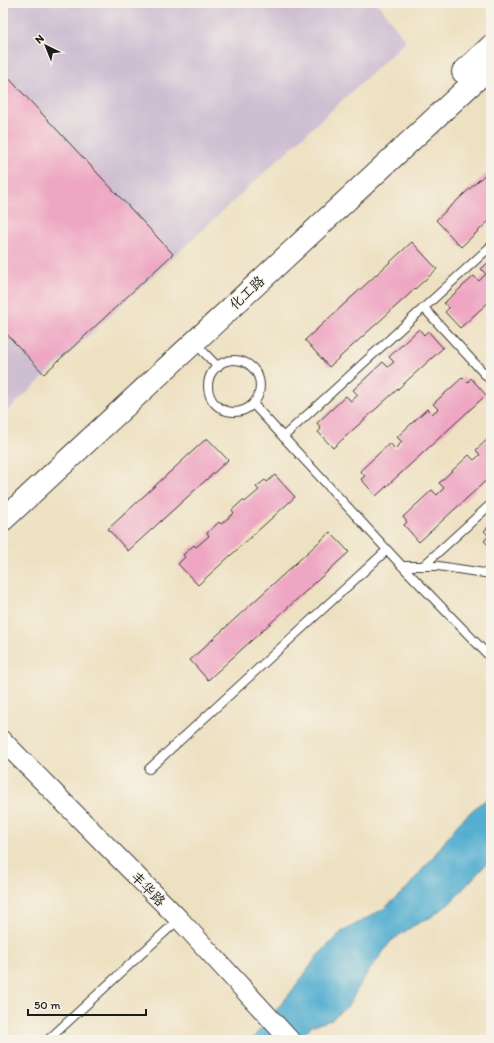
<svg xmlns="http://www.w3.org/2000/svg" width="494" height="1043" viewBox="0 0 494 1043" font-family="Itim,'LXGW WenKai TC',sans-serif">
  <rect width="100%" height="100%" fill="#f7f3e8"/>
  <filter id="ink" filterUnits="userSpaceOnUse"><feTurbulence type="fractalNoise" baseFrequency=".025" numOctaves="2"/><feDisplacementMap in="SourceGraphic" scale="8" xChannelSelector="R" yChannelSelector="G"/><feConvolveMatrix kernelMatrix="1 2 1 2 8 2 1 2 1" color-interpolation-filters="sRGB"/></filter>
  <filter id="wash" filterUnits="userSpaceOnUse"><feTurbulence type="fractalNoise" baseFrequency=".012" numOctaves="4" result="noise"/><feDisplacementMap in="SourceGraphic" scale="16" xChannelSelector="R" yChannelSelector="G"/><feGaussianBlur stdDeviation="0.9" result="paint"/><feColorMatrix in="noise" values="0 0 0 0 0 0 0 0 0 0 0 0 0 0 0 0 0 1.4 0 .05"/><feComposite in="paint" operator="in"/></filter>
  <g filter="url(#wash)">
    <rect width="100%" height="100%" fill="#eee1c2"/>
    <path fill="#cdbed2" d="M3,3h375l28,38 -403,374z"/>
    <path fill="#52aed0" stroke="#376576" d="M491,797v62l-42,45 -18,13 -18,9 -22,15 -27,37 -16,28 -17,14 -20,6 -12,14h-48l46,-55 21,-30 22,-22 45,-25 22,-20 26,-31 25,-33 20,-19z"/>
    <g id="blocks">
      <path fill="#eea6c2" d="M3,72l170,182 -129,120 -41,-44z
        M491,169v50l-30,28 -25,-27z
        M412,242l25,27 -108,98 -24,-27z
        M491,260v40l-31,28 -15,-16 4,-4 -5,-5 30,-27 5,5 7,-7 -5,-5z
        M419,329l5,6 4,-4 15,17 -110,100 -15,-16 3,-3 -4,-6 29,-27 5,5 7,-6 -5,-5 30,-28 5,5 6,-5 -5,-5z
        M463,377l5,5 3,-4 15,17 -110,101 -15,-17 4,-3 -5,-5 30,-28 5,6 7,-7 -5,-5 30,-28 5,5 6,-5 -5,-5z
        M491,436v40l-72,66 -15,-17 3,-3 -4,-5 29,-27 5,5 7,-7 -5,-5 30,-28 5,5 6,-5 -4,-5z
        M207,438l21,22 -100,91 -20,-22z
        M275,475l20,22 -97,88 -20,-21 7,-7 -2,-2 11,-10 2,2 13,-11 -2,-3 12,-11 2,2 13,-11 -2,-3 11,-10 2,2 14,-12 -3,-3 9,-7 2,2z
        M491,525v23l-7,-7 5,-5 -5,-5z
        M330,532l19,20 -141,128 -18,-20z"/>
    </g>
  </g>
  <g filter="url(#ink)">
    <use href="#blocks" fill-opacity="0" stroke="#3c3a35" stroke-width="1"/>
    <g fill="none" stroke-linecap="round" stroke-linejoin="round">
      <defs>
        <path id="service" d="M424,308l67,73
          M195,343l23,24
          M208 386a26 26 0 1 1 52 0a26 26 0 1 1-52 0Z
          M253,404l149,162 89,92
          M283,437l208,-191
          M402,566h36l53,8
          M423,566l68,-62
          M149,769l238,-219
          M48,1040l131,-121"/>
        <path id="tertiary" d="M3,741l176,178 111,121"/>
        <path id="secondary" d="M463,72l28,-26
          M3,520l488,-454"/>
      </defs>
      <use href="#service" stroke="#3c3a35" stroke-width="10"/>
      <use href="#tertiary" stroke="#3c3a35" stroke-width="21"/>
      <use href="#secondary" stroke="#3c3a35" stroke-width="24"/>
      <use href="#service" stroke="#fff" stroke-width="8"/>
      <use href="#tertiary" stroke="#fff" stroke-width="19"/>
      <use href="#secondary" stroke="#fff" stroke-width="22"/>
    </g>
  </g>
  <g text-anchor="middle" dominant-baseline="central" stroke-width="3" stroke-linejoin="round" paint-order="stroke">
    <g font-size="14" fill="#1c1c1c" stroke="#f7f3e8">
      <text transform="translate(247 293) rotate(-43)">化工路</text>
      <text transform="translate(148 889) rotate(45)">丰华路</text>
    </g>
  </g>
  <rect width="494" height="1043" fill="none" stroke="#f7f3e8" stroke-width="16"/>
  <g transform="translate(46 46) rotate(317)" stroke="#f7f3e8" stroke-width="3" paint-order="stroke">
  <path d="M0-3L7 15L0 10L-7 15Z" fill="#1c1c1c"/>
  <text y="-6" font-size="11" font-weight="bold" text-anchor="middle" fill="#1c1c1c">N</text>
  </g>
  <path d="M28 1009v6h118v-6" fill="none" stroke="#1c1c1c" stroke-width="2"/>
  <text x="34" y="1009" font-size="12" fill="#1c1c1c" stroke="#f7f3e8" stroke-width="3" paint-order="stroke">50 m</text>
</svg>
